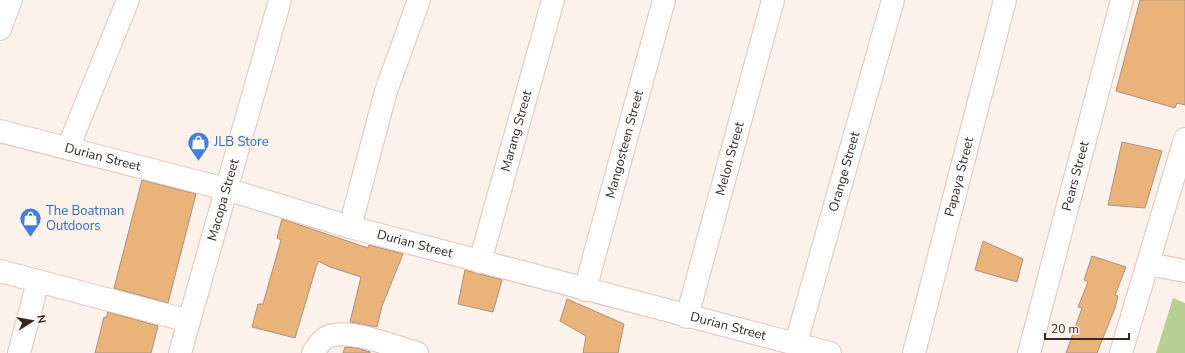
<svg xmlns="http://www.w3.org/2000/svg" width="1185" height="353" viewBox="0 0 1185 353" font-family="'Nunito Sans',sans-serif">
  <rect width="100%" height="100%" fill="#fdf1ec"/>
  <path fill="#b5d091" d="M1173,298l12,5v50h-29z"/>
  <path fill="#eab379" stroke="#a7937f" d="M1140,0h45v105l-8,-2 -2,5 -59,-17z
    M1122,142l40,9 -17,57 -37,-3z
    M142,180l54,14 -28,109 -54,-15z
    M282,219l86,29 1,-3 34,9 -21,52 -5,21 -27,-5 11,-45 -31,-10 -12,-6 -23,77 -43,-11 6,-23h5l18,-64 -4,-2z
    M983,241l40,18 -6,23 -42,-12z
    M1092,256l34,11 -11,28 3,1 -3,12 -18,45h-31l16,-45 -4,-1 10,-25 -4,-2z
    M465,270l37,10 -9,32 -35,-8z
    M567,299l57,25 -6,29h-35l3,-17 -26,-15z
    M108,312l50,14 -7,27h-56l9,-36 2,1z
    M345,347l12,1 13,4v1h-27z"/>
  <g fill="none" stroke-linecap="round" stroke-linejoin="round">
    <defs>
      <g id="minor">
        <path d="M0,29l11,-29"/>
        <path id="s1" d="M0,131l226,58 124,38 480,126"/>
        <path d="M68,148l60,-148"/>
        <path d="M350,227l36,-136 33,-91"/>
        <path id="s2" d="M480,262l73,-262"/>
        <path d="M1148,264l37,7"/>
        <path d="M0,271l189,50"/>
        <path id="s3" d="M585,290l79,-290"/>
        <path id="s4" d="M687,317l86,-317"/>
        <path id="s5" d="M796,343l97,-343"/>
        <path d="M19,353l19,-71"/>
        <path d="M313,353c4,-6 8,-13 14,-16 21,-10 68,10 90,16"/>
        <path id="s6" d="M914,353l91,-353"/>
        <path id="s7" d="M1029,353l93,-353"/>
        <path d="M1121,353l64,-214"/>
      </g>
      <g id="tertiary">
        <path id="s8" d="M180,353l100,-353"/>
      </g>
    </defs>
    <use href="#minor" stroke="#e1c4b7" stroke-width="24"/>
    <use href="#tertiary" stroke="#e1c4b7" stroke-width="24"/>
    <use href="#minor" stroke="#fff" stroke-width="22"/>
    <use href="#tertiary" stroke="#fff" stroke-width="22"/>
  </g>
  <defs>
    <symbol id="shop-pin" viewBox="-11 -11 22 30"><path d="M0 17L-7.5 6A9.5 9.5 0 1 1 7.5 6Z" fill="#3f7fe0" stroke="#fdf1ec"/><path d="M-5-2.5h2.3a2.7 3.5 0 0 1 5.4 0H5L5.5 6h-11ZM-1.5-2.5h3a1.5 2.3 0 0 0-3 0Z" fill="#fff"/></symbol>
  </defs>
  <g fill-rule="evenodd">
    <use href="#shop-pin" x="186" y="130" width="25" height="34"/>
    <use href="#shop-pin" x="18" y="206" width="25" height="34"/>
  </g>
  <g text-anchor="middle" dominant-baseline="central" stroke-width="4" stroke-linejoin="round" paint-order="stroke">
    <g font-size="13" fill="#332823" stroke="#fdf1ec">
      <text stroke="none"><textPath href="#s2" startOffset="136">Marang Street</textPath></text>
      <text stroke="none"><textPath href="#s3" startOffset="151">Mangosteen Street</textPath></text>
      <text stroke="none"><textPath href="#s1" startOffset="106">Durian Street</textPath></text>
      <text stroke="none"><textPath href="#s4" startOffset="164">Melon Street</textPath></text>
      <text stroke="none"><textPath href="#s5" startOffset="178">Orange Street</textPath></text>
      <text stroke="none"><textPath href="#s6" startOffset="182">Papaya Street</textPath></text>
      <text stroke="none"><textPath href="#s7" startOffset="183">Pears Street</textPath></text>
      <text stroke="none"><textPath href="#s8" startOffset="159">Macopa Street</textPath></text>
      <text stroke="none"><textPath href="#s1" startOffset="430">Durian Street</textPath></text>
      <text stroke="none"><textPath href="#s1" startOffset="754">Durian Street</textPath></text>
    </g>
    <g font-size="13" fill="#366cbe" stroke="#fdf1ec" text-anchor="start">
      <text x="214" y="142">JLB Store</text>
      <text x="46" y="211">The Boatman<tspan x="46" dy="15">Outdoors</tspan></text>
    </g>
  </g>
  <g transform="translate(32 321) rotate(79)" stroke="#fdf1ec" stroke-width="3" paint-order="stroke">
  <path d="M0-3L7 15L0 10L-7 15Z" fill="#332823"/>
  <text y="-6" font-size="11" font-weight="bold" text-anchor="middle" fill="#332823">N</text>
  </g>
  <path d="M1045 333v6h84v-6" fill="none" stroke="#332823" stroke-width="2"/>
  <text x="1051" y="333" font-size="12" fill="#332823" stroke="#fdf1ec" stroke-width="3" paint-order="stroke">20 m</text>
</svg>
